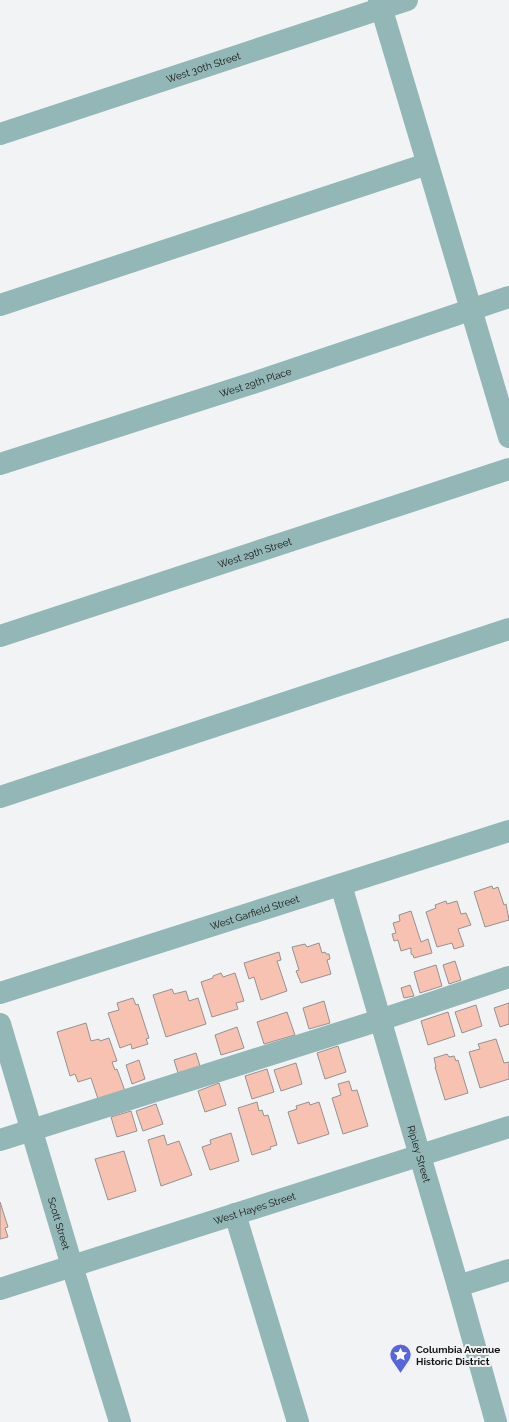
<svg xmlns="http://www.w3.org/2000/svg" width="509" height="1422" viewBox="0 0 509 1422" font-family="Raleway,sans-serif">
  <rect width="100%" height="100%" fill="#f2f3f5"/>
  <path fill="#f8c2b2" stroke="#949291" d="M492,886l1,3 5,-2 6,18 2,-1 3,16 -24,7 -11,-35z
    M446,901l1,3 10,-3 4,13 5,-1 5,12 -13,4 6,17 -10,3 -2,-6 -15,4 -11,-35 10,-4 -1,-3z
    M411,911l10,31 7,-3 4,14 -18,5 -1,-3 -2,-1v-6l-10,3 -3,-11 -4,1 -2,-7 4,-1 -3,-10 7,-2 -1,-6z
    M319,943l3,10 3,-1 1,2h3l1,5 -3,1 4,14 -30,9 -5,-12 3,-1 -7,-23 13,-3 2,3z
    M279,952l2,8 -4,1 10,30 -26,9 -7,-23 -5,2 -5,-16z
    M455,961l6,19 -12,4 -6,-19z
    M436,965l6,21 -22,7 -6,-21z
    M221,973l2,4 12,-4 9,28 -8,2 2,6 -26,8 -11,-35 12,-4v-2z
    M410,985l4,11 -10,2 -3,-10z
    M172,989l2,5 12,-3 3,10 9,-3 8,26 -40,13 -13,-42z
    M133,998l3,7 2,-1 11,34 -3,1 2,5 -16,5 -1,-5 -11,4 -12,-35 11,-3 -2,-7z
    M324,1001l6,22 -21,6 -6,-21z
    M509,1003v21l-9,3 -6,-19z
    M476,1005l6,21 -20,7 -7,-21z
    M287,1012l8,23 -31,9 -7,-22z
    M448,1012l7,24 -27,9 -7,-24z
    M86,1023l5,18 8,-2 1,2 9,-3 8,23 -5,1 3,8 2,-1 8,22 -27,8 -7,-21 -13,4 -3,-8 -5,2 -13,-44z
    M237,1027l7,21 -23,7 -6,-20z
    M496,1039l8,24 5,-1v17l-29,9 -11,-36 11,-3 -2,-5z
    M338,1046l8,26 -21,7 -8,-26z
    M196,1053l4,13 -22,7 -4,-13z
    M447,1054l2,3 5,-1 2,5 2,-1 10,33 -23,7 -10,-33h1l-2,-9z
    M139,1060l6,19 -13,5 -6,-19z
    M296,1063l6,21 -21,7 -7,-21z
    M267,1069l7,23 -22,7 -7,-23z
    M349,1081l3,10 5,-1 11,36 -25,8 -11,-36 9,-3 -3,-11z
    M219,1083l7,22 -21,7 -7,-21z
    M257,1102l2,9 3,-1 2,6 4,-1 9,30 -7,2 1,2 -19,6 -14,-47z
    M309,1102l1,3 9,-3 10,32 -31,10 -10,-32 9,-3 -1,-3z
    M156,1104l7,20 -20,7 -7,-20z
    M131,1111l6,20 -20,6 -6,-20z
    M231,1133l8,28 -29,9 -8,-23 9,-3 -1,-4z
    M164,1135l3,10 12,-4 13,34 -31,11 -13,-46z
    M124,1151l12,40 -28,9 -13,-41z
    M0,1202l8,25 -3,1 3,9 -8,2z"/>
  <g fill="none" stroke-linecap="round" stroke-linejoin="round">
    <g stroke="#93b6b6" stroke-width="22">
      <path d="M379,0l130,437"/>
      <path id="s1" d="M0,134l407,-134"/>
      <path d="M0,305l427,-141"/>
      <path id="s2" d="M0,464l253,-81 256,-86"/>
      <path id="s3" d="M0,636l509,-167"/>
      <path d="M0,797l509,-168"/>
      <path id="s4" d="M341,885l117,401 38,136"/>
      <path id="s5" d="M0,993l509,-162"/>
      <path id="s6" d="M0,1024l72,242 48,156"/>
      <path d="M0,1140l380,-120 129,-43"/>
      <path d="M235,1214l63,208"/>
      <path d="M458,1286l51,-16"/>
      <path id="s7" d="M0,1289l509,-162"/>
    </g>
  </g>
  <defs>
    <symbol id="sight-pin" viewBox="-11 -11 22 30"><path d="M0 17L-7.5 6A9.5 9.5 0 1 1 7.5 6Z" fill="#5864db" stroke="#f2f3f5"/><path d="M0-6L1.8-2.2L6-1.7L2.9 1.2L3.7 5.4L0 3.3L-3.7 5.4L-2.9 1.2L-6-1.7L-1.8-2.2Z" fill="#fff"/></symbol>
  </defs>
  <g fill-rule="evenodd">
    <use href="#sight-pin" x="388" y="1342" width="25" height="34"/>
  </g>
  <g text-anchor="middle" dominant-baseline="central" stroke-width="4" stroke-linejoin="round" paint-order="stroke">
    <g font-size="10" fill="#141515" stroke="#f2f3f5">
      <text stroke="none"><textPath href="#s1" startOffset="214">West 30th Street</textPath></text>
      <text stroke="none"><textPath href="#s2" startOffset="268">West 29th Place</textPath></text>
      <text stroke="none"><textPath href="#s3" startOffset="268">West 29th Street</textPath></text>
      <text stroke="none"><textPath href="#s5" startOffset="267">West Garfield Street</textPath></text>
      <text stroke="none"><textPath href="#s4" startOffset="280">Ripley Street</textPath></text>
      <text stroke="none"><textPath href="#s7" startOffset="267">West Hayes Street</textPath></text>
      <text stroke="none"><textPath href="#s6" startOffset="208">Scott Street</textPath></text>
    </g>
    <g font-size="10" font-weight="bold" fill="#141515" stroke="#f2f3f5" text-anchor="start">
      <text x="416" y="1349">Columbia Avenue<tspan x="416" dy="12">Historic District</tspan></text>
    </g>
  </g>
</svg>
